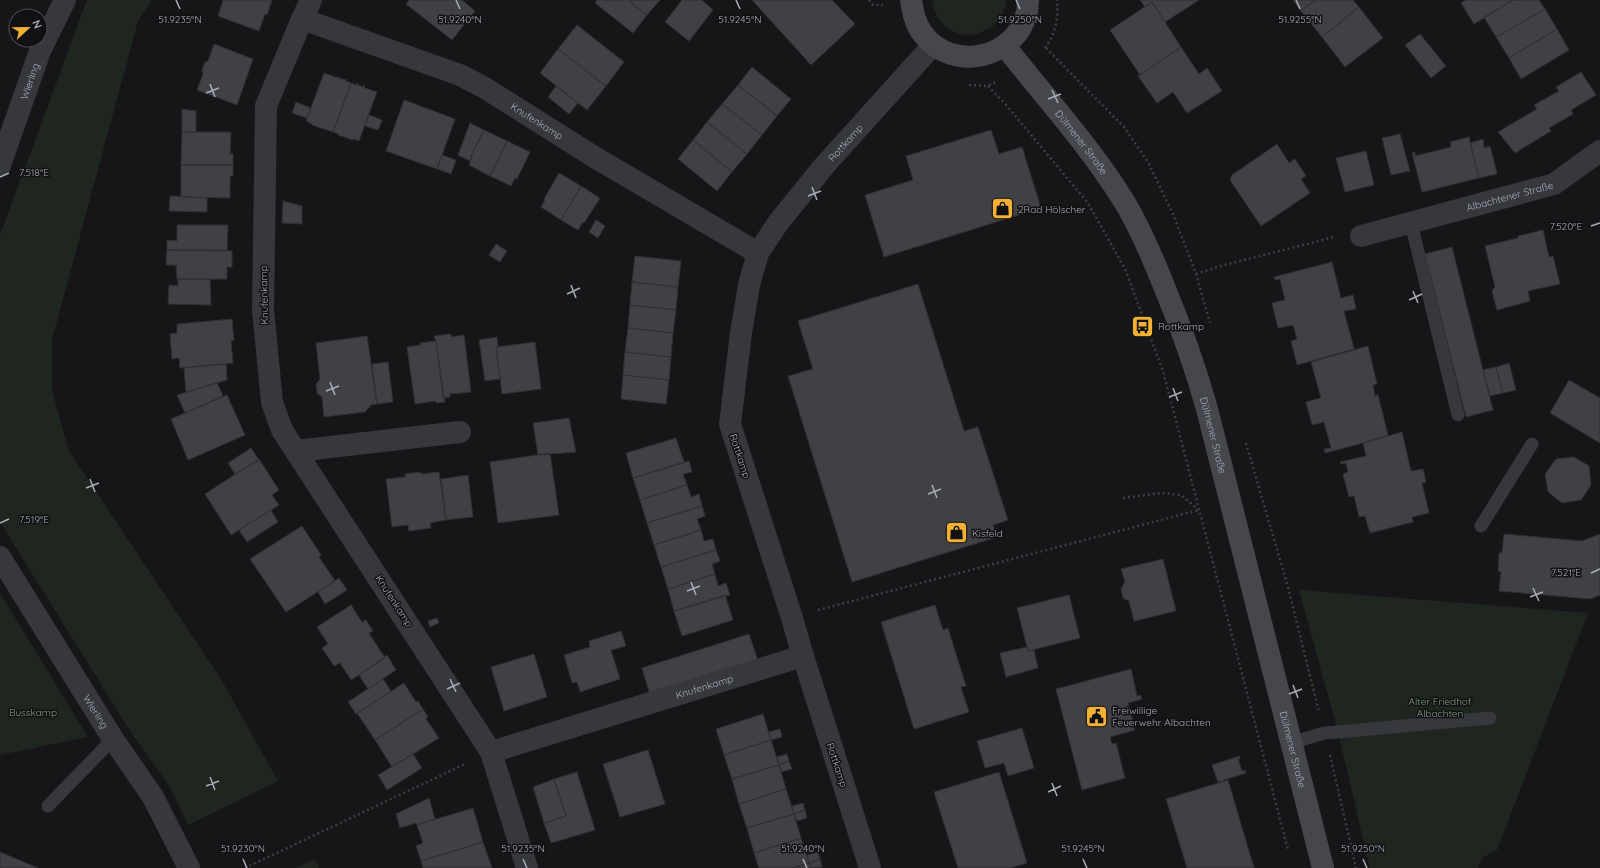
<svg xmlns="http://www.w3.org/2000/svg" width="1600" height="868" viewBox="0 0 1600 868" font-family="Quicksand,sans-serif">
  <rect width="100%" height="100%" fill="#161618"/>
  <path fill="#1e261f" d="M87,0h65l-14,21 -86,319v51l17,60 152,228 57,102 -90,44 -18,-38 -42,-59 -128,-206v-287z
    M932,0h74c-4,39 -56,48 -71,12 -1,-3 -2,-8 -3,-12z
    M1299,590l289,23 -91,237 -15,8 -4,10h-108l-32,-136z
    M0,593l88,144 -88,18z
    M315,859l4,9h-23z"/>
  <path fill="#404145" stroke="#303034" d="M223,0h49l-5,15 -2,-1 -6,17 -41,-15z
    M409,0h53l13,11 -23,29 -46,-36z
    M597,0h35l-2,2 17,13 -14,18 -38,-30z
    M632,0h28l-13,15 -17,-13z
    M682,0h20l11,10 -24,31 -24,-19z
    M752,0h80l23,24 -44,41z
    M1140,0h59l-34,22 -13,-20 -7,5z
    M1293,0h23l-15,11z
    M1316,0h37l6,7 -37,30 -21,-26z
    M1466,0h47l-39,24 -13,-21z
    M1513,0h26l6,9 -49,28 -12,-20z
    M1152,2l29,45 -41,28 -30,-45z
    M1359,7l24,31 -38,29 -23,-30z
    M1545,9l12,20 -48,29 -13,-21z
    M577,25l47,37 -18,24 -48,-37z
    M1557,29l12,21 -48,29 -12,-21z
    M1420,34l26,32 -15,12 -26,-33z
    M214,44l39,15 -16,46 -40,-15 6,-16 -1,-4 3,-8 3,-1z
    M1181,47l18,27 8,-6 15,23 -35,22 -14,-21 -16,11 -19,-27z
    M558,49l48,37 -19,24 -47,-37z
    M752,67l39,32 -14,17 -39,-31z
    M1581,72l15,23 -25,15 2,4 -24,14 2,3 -36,22 -17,-21 39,-23 -3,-4 25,-14 -3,-4z
    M324,73l14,5v-2l1,2 6,2 1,-1v2l5,2 -18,49 -21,-7v-1l-6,-3z
    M351,83l5,2 1,-2 1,2 5,2 1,-2 1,3 12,4 -18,49 -6,-2v1l-15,-5 1,-1 -6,-2z
    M738,85l39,31 -15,19 -40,-31z
    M556,86l22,17 -9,11 -21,-17z
    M404,100l51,19 -18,50 -51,-18z
    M296,102l15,6 -4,10 -15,-5z
    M722,104l40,31 -15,19 -40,-32z
    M182,109l14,2v21h-14z
    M369,115l13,5 -4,10 -13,-4z
    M707,122l40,32 -15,18 -39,-32z
    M470,123l14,7 -13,26 1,1 -2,4 -12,-6z
    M484,130l23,11 -17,35 -21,-11 3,-8 -1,-1z
    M991,130l8,24 23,-7 19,61 -157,49 -19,-62 48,-15 -7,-24z
    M182,132h49l-1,22h3v11h-52z
    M1400,134l10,37 -19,4 -9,-37z
    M1469,137l10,41 -57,14 -10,-39 3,-1v4l36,-9 -1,-5z
    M1483,139l1,9 6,-2 7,28 -18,4 -9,-35z
    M693,140l39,32 -15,19 -39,-32z
    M507,141l23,11 -13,27 -2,-1 -4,8 -21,-10z
    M1277,144l12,19 6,-4 11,17 -5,3 9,14 -49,33 -31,-46 2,-5z
    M1366,151l8,34 -29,7 -9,-34z
    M442,155l14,5 -5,14 -14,-5z
    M181,165h52v11h-3v22l-49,-1z
    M559,173l22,13 -20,34 -20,-13 4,-7 -1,-1z
    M581,186l19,12 -16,25 -1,-1 -5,8 -17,-10z
    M170,196l37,2v14l-38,-1z
    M283,201l19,5v18l-20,-1z
    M596,220l9,6 -7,12 -9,-6z
    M177,225h51l-1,25h-60v-10l10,1z
    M1543,230l6,27 4,-1 7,28 -32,7 2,10 -33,9 -5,-19 3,-4 -10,-41 33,-8v-2z
    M496,244l11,7 -7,11 -11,-7z
    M1452,247l41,163 -27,7 -41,-163z
    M167,250l65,1v16h-5v12h-50l-1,-14h-10z
    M635,256l46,5 -3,26 -46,-5z
    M1332,262l9,36 12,-3 3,14 -12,2 10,38 -57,16 -6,-24 6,-2 -4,-14 -15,3 -6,-25 13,-3 -5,-21 -5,1 -1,-3z
    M178,279h32l1,26 -43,-1 1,-19 9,1z
    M632,282l46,5 -2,23 -46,-5z
    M918,284l46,147 14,-4 30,93 -15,5 4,12 -145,45 -64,-206 25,-7 -15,-48z
    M630,305l46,5 -3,23 -45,-5z
    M232,319l2,21 -3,1 2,22 -53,5 -1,-10 -7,1 -2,-25 7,-1v-9z
    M628,328l45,5 -2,24 -46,-5z
    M451,334v3l13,-2 7,57 -21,2v3l-7,1 -7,-57 -2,-5z
    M367,336l10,68 -6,1 -6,7 -41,5 -2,-20 -5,-4 -1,-9 4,-5 -4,-36z
    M497,337l1,10h-2l4,32 -15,2 -6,-41z
    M436,341l9,61 -9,1v-2l-21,3 -8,-57 13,-2v-2z
    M535,342l6,47 -39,5 -6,-47z
    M1368,346l9,38 -4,1 2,11 3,-1 10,40 -25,8 -38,10 -1,-4 7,-1 -7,-26 -12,3 -6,-23 15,-4 -10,-36z
    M625,352l46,5 -2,23 -46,-5z
    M388,362l5,40 -16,2 -5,-40z
    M1509,363l7,27 -13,3 -7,-26z
    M226,364l1,16 -41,12 -2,-24z
    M1496,367l7,26 -13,3 -7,-26z
    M623,375l46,5 -3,24 -45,-5z
    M1569,380l31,18v45l-50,-30z
    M217,383l6,13 -38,17 -8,-18z
    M227,395l18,40 -57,25 -17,-41z
    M569,418l7,34 -38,3 -5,-32z
    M1402,432l9,39 12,-2 3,13 -4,1 7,30 -17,4 1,5 -43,11 -5,-17 -6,1 -5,-21 -5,1 -6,-23 5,-2 -2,-9 -5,1 -1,-2 26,-6 -3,-13z
    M676,438l8,24 -51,16 -7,-25z
    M251,448l8,12 -24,14 -7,-11z
    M550,453l9,62 -61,8 -8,-61z
    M1574,457l15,9 2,19 -10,15 -19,3 -14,-11 -3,-18 11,-15z
    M259,459l20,31 -7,5 7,10 -48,30 -26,-41z
    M689,461l3,11 -9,2 4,11 -47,15 -7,-22z
    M420,472l1,2 18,-2 7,48 -16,3 1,5 -22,3 -1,-6 -16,2 -6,-48 19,-2v-3z
    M468,475l5,42 -27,3 -5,-41z
    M687,485l4,12 8,-3 3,12 -55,17 -7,-23z
    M702,506l3,10 -8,3 4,11 -47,15 -7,-22z
    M271,510l7,12 -31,20 -8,-12z
    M302,526l19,29 -2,2 16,24 -49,31 -36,-53z
    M701,530l3,11 9,-2 3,11 -55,17 -7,-22z
    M1504,534l78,7 18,-7v61l-10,4 -91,-8 2,-19 -3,-1 1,-18h3z
    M716,550l4,11 -8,3 3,10 -47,15 -7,-22z
    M1163,559l13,52 -42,10 -5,-20 -6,-3 -2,-9 4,-7 -4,-13z
    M715,574l3,12 8,-3 4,12 -56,16 -6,-22z
    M339,578l8,12 -22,14 -7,-12z
    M725,595l8,25 -51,16 -8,-25z
    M1069,595l11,43 -52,13 -11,-43z
    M351,605l11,17 4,-2 7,11 -4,2 16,25 -34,22 -11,-17 -6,3 -12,-18 6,-4 -11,-17z
    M935,605l8,25 5,-2 18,58 -5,1 8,25 -55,17 -33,-107z
    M437,618l2,5 -9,4 -2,-6z
    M621,631l5,15 -15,4 9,29 -40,13 -3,-10 -5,1 -8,-28 26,-8 -1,-6z
    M749,634l9,27 -108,34 -8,-27z
    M1027,647l1,4 6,-1 4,18 -32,9 -6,-24z
    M534,654l13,43 -43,14 -13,-44z
    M387,655l9,15 -28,19 -9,-14z
    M1131,669l6,27 3,-1 2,4 -14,4 7,27 -25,7 2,7 4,-1 9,35 -43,12 -26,-101z
    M383,679l8,12 -35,23 -8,-12z
    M404,683l12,19 2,-1 5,8 -48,31 -18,-27z
    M423,709l5,8 -2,2 13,19 -47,29 -17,-27z
    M763,714l8,26 -47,15 -8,-26z
    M1022,728l12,40 -26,8 -4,-13 -19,5 -8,-27z
    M780,729l2,8 -11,3 -2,-8z
    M771,740l8,25 -47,14 -8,-24z
    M648,750l17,54 -45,13 -17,-53z
    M413,754l9,14 -35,22 -9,-15z
    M787,754l2,7 -10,4 -3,-8z
    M1240,756v2l-2,1 4,12 3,-1 1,3 -28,9 -6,-17z
    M789,761l3,8 -11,3 -2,-7z
    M779,765l7,24 -47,15 -7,-25z
    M577,772l18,58 -44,13 -7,-20 22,-7 -12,-37z
    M999,772l28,91 -16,5h-53l-24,-76z
    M554,779l12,37 -22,7 -11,-36z
    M1228,780l26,88h-67l-21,-69z
    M786,789l8,25 -47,14 -8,-24z
    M429,798l6,21 -18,6 -1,-2 -16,5 -4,-14z
    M803,803l2,7 -11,4 -2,-8z
    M473,808l10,34 -62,19 -5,-15 7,-3 -6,-18z
    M805,810l2,8 -10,3 -3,-7z
    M794,814l7,24 -47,15 -7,-25z
    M801,838l8,25 -17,5h-33l-5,-15z
    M483,842l9,26h-69l-2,-7z
    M0,852l38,16h-38z
    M818,852l2,7 -11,4 -2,-8z
    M820,859l2,8 -11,1 -2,-5z
    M809,863l2,5h-19z"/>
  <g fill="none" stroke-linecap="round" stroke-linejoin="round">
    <path stroke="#3d3f44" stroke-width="2.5" stroke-dasharray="2 3" stroke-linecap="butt" d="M869,0l4,5h10
      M1045,48c10,-13 14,-31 12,-48
      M1046,48l78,79 24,35 25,52 23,60 14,49
      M969,85l19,1 10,-5
      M988,86l19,20 81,97 37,66 38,102 125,479
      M1196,274l21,-7 117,-30
      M1246,443l42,144 31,125
      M1123,498l38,-5 20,2 18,15
      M818,610l381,-100
      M1330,755l26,113
      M245,868l220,-104"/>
    <path stroke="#37383d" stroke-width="13" d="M1411,223l47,192
      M1481,526l51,-82
      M1291,743l33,-10 14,-1 152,-14
      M48,806l65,-67"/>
    <g stroke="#37383d" stroke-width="22">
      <path d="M302,19l9,-19"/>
      <path id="s1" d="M0,165l40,-114 25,-51"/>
      <path id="s2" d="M1361,236l193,-52 46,-33"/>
      <path d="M296,451l164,-19"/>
      <path id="s3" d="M0,557l113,182 40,58 36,71"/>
      <path id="s4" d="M491,752l312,-96"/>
      <path id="s5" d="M527,868l-36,-116 -209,-322 -10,-28 -9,-92 3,-204 36,-87 158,56 25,13 111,70 162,95"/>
      <path id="s6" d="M870,868l-67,-212 -11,-38 -62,-194 11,-91 8,-48 9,-32 20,-30 46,-57 109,-121"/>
    </g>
    <g stroke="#45474d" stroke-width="22">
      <path d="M911,0c2,12 4,24 12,34 29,39 93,25 104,-22 1,-3 0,-8 1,-12"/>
      <path id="s7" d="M1005,46c39,50 83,98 117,152 17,27 30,58 42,88 17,41 31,80 43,123l116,459"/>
    </g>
  </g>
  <path fill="none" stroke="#a8adb8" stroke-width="1.5" d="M176,0l4,9M456,0l4,9M736,0l4,9M1016,0l4,9M1296,0l4,9M210,84l5,13M1052,90l6,13M206,93l13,-5M1048,99l13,-5M0,177l9,-4M812,187l5,13M808,196l13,-5M1591,226l9,-3M571,285l5,13M1413,291l5,12M567,294l13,-6M1409,300l13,-6M330,382l5,13M1173,388l5,13M326,391l13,-5M1169,397l13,-5M90,479l5,13M932,485l5,13M86,488l13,-5M928,494l13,-5M0,523l9,-4M1591,573l9,-4M691,582l5,13M1533,588l6,13M687,591l13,-5M1530,597l13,-5M450,679l6,13M1293,685l5,13M447,689l13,-6M1289,694l13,-5M210,777l5,13M1052,783l5,13M206,786l13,-5M1048,792l13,-6M243,859l4,9M523,859l4,9M803,859l4,9M1083,859l4,9M1363,859l4,9"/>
  <defs>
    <symbol id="shop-square" viewBox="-11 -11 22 22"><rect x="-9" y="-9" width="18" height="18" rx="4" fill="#f2b134" stroke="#111113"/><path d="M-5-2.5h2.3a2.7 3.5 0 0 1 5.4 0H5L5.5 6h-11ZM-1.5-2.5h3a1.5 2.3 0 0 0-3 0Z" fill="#111"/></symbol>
    <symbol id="bus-square" viewBox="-11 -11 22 22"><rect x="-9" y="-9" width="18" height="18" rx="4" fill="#f2b134" stroke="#111113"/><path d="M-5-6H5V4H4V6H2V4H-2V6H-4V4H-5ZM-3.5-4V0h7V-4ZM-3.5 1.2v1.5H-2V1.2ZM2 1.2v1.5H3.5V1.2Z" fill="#111"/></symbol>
    <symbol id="civic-square" viewBox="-11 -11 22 22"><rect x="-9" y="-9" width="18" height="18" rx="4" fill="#f2b134" stroke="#111113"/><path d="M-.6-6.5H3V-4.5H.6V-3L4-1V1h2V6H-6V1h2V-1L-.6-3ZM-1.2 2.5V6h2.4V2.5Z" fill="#111"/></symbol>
  </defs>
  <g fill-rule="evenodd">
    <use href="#shop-square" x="990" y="196" width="25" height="25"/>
    <use href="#bus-square" x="1130" y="314" width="25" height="25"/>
    <use href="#shop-square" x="944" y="520" width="25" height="25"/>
    <use href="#civic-square" x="1084" y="704" width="25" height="25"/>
  </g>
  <g text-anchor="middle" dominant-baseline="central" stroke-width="3" stroke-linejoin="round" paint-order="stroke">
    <g font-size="10" fill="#a8adb8" stroke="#111113">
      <text stroke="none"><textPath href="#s1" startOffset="89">Wierling</textPath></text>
      <text stroke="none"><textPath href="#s5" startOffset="1183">Knufenkamp</textPath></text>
      <text stroke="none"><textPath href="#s7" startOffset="123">Dülmener Straße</textPath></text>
      <text stroke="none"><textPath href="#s6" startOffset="780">Rottkamp</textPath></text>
      <text stroke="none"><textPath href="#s2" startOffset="154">Albachtener Straße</textPath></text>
      <text transform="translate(264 295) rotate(-91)">Knufenkamp</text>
      <text stroke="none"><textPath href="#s7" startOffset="447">Dülmener Straße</textPath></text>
      <text transform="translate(740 456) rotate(72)">Rottkamp</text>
      <text transform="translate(394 601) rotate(57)">Knufenkamp</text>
      <text stroke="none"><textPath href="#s4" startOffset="223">Knufenkamp</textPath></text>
      <text stroke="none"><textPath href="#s3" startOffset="182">Wierling</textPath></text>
      <text stroke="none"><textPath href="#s7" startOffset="771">Dülmener Straße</textPath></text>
      <text transform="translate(837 765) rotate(72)">Rottkamp</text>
    </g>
    <g font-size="10" fill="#a8adb8" stroke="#111113" text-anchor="start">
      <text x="1018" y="209">2Rad Hölscher</text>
      <text x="1158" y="326">Rottkamp</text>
      <text x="972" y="533">Kisfeld</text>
      <text x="1112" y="710">Freiwillige<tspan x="1112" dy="12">Feuerwehr Albachten</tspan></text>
    </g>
    <g font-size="10" fill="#7fa381" stroke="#111113">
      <text x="1440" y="701">Alter Friedhof<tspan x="1440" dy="12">Albachten</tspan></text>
      <text x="33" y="712">Busskamp</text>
    </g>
  </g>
  <g font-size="10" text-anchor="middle" fill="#a8adb8" stroke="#111113" stroke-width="3" stroke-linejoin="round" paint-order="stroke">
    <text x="180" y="23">51.9235°N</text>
    <text x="460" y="23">51.9240°N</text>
    <text x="740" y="23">51.9245°N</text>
    <text x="1020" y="23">51.9250°N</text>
    <text x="1300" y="23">51.9255°N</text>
    <text x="34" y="176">7.518°E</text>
    <text x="1566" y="230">7.520°E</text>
    <text x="34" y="523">7.519°E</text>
    <text x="1566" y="576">7.521°E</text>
    <text x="243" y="852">51.9230°N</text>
    <text x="523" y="852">51.9235°N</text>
    <text x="803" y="852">51.9240°N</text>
    <text x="1083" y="852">51.9245°N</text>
    <text x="1363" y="852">51.9250°N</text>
  </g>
  <g transform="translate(28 28) rotate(68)"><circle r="19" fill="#111113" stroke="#4d4f55"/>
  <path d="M0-3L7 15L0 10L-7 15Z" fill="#f2b134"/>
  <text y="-6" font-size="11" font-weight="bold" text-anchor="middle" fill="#a8adb8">N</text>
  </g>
</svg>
